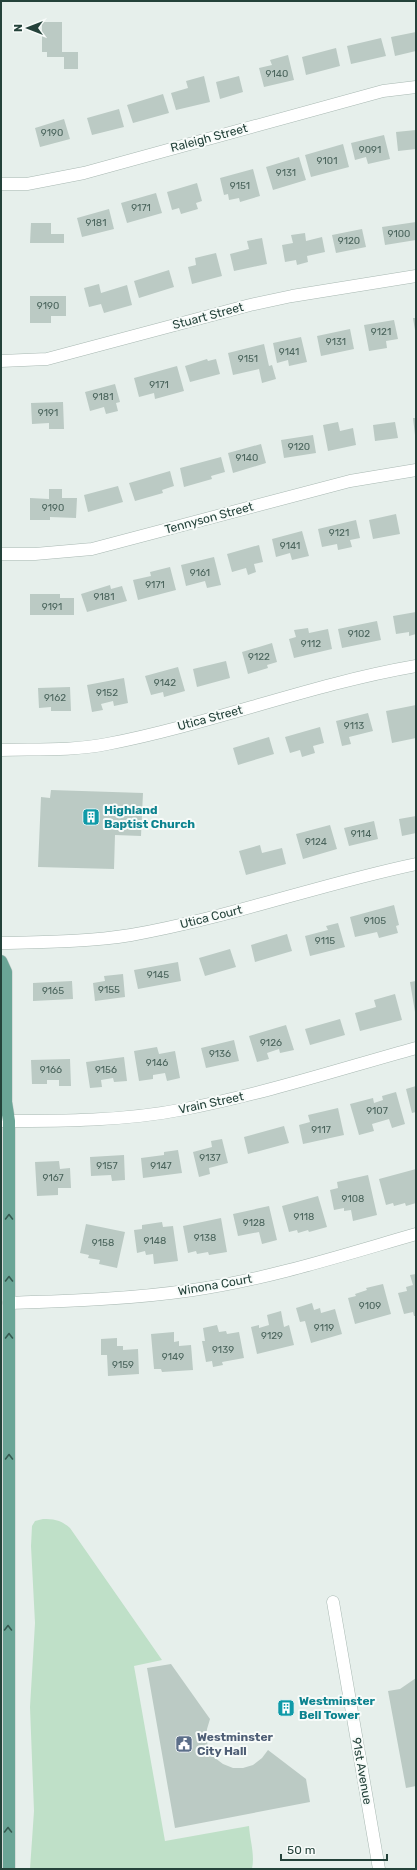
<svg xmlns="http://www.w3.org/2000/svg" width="417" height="1870" viewBox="0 0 417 1870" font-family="Rubik,sans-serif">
  <rect width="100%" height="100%" fill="#e6efeb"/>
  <path fill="#bfe0c8" d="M43,1519c11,0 18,1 27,9l92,132 -28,6 31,175 84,-15c1,15 6,28 3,43h-222l4,-58 -4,-104 5,-84 -4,-77 1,-20 3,-5z"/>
  <path fill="#bbcac4" d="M42,22h20v30h16v17h-14v-12h-17v-5h-5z
    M416,32v19l-21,5 -4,-19z
    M381,38l5,18 -35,8 -4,-18z
    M336,48l4,18 -34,9 -4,-18z
    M288,55l6,25 -30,7 -5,-19 13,-3 -2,-5z
    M204,76l6,26 -34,8 -5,-17 17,-5 -2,-7z
    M239,76l4,16 -23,7 -4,-17z
    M163,94l6,19 -36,10 -6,-18z
    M119,109l5,18 -32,8 -5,-17z
    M64,119l6,20 -30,8 -5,-19z
    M416,130v19l-18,2 -2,-19z
    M384,135l6,24 -22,5 -2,-7 -11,3 -4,-17z
    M343,144l6,23 -38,10 -6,-22z
    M299,157l7,23 -33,10 -7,-23z
    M253,169l7,27 -20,6 -1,-4 -10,2 -1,-6 -4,1 -4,-17z
    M197,183l5,18 -6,2 2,6 -17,5 -2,-6 -7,2 -5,-18z
    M156,193l6,20 -35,10 -6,-20z
    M109,209l5,20 -32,8 -5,-19z
    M416,222v18l-31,5 -3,-18z
    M31,223h20v11h13v9h-34z
    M362,229l4,18 -30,6 -4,-18z
    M305,233l1,8 16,-4 3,15 -18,4 1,6 -11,3 -1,-5 -11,2 -3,-17 11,-2 -2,-8z
    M262,238l5,26 -33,7 -4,-17 19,-5 -2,-8z
    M216,253l6,23 -30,8 -4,-17 8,-2 -1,-7z
    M169,270l5,17 -35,11 -5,-17z
    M99,284l2,9 26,-8 5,20 -28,8 -3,-9 -12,3 -5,-19z
    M30,296h36v20h-15v7h-21z
    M413,318h3v12h-1z
    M394,320l4,19 -12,2 1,7 -18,3 -5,-26z
    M350,329l4,20 -33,7 -4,-20z
    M301,337l6,25 -18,4 -1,-6 -11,3 -4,-20z
    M264,344l5,22 3,-1 4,14 -14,4 -3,-14 -26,6 -5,-22z
    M207,359l1,2 8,-2 4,15 -30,8 -5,-16z
    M177,366l7,25 -29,8 -1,-6 -15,4 -5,-19z
    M115,384l5,18 -4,1 2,8 -12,3 -2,-7 -14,4 -5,-19z
    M63,402l1,27h-15v-6l-17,1 -1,-21z
    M413,418h3v17h-1z
    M338,422l2,9 13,-3 3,17 -28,6 -5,-26z
    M395,422l3,16 -23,3 -2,-16z
    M313,435l3,18 -32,5 -3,-18z
    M261,444l5,19 -33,10 -5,-20z
    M221,457l4,15 -14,4 1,3 -28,8 -4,-19z
    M170,471l4,15 -12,4 1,3 -28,8 -6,-18z
    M118,486l5,16 -35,10 -4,-17z
    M49,489h13v9h15l-1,20 -26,-1v3h-20v-22l19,1z
    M396,514l4,20 -27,5 -4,-19z
    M356,520l4,18 -10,2 2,7 -14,3 -1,-6 -15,3 -4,-18z
    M302,531l7,25 -17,4 -2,-7 -14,4 -4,-18z
    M259,545l4,17 -9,2 2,8 -8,3 -2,-7 -14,4 -5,-18z
    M214,557l7,28 -14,3 -2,-7 -19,5 -5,-21z
    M170,567l6,23 -38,10 -5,-20 18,-4 -1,-4z
    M110,585l1,4 11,-3 5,15 -40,11 -6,-18z
    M30,594h30v4h14v17h-44z
    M416,612v22l-7,2v-4l-13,2 -3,-18z
    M377,621l4,19 -39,8 -4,-19z
    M308,628l1,5 19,-4 4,20 -38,9 -5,-19 7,-2 -2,-7z
    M272,643l5,19 -10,3 1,3 -20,6 -6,-22z
    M226,661l4,17 -33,9 -4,-18z
    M178,667l7,24 -21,6 -1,-5 -12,3 -6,-19z
    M124,678l4,25 -14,3 -1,-5 -12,3 2,6 -11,2 -5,-27z
    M70,687l1,24h-20v-4l-12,1 -1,-20z
    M416,705v33l-24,5 -6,-32z
    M368,713l5,18 -24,6 2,7 -9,2 -6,-25z
    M320,727l4,16 -11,3 2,7 -13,4 -2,-7 -10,3 -5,-16z
    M269,737l5,17 -36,11 -5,-17z
    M51,790l92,3 -2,43 -26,-1 -1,34 -76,-2 3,-70 9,1z
    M416,816v17l-14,3 -3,-17z
    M374,821l4,18 -29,7 -5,-18z
    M330,825l7,24 -34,10 -7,-25z
    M260,845l2,8 20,-5 4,16 -40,11 -7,-24z
    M394,905l5,20 -3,1 2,7 -19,5 -2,-6 -22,5 -5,-20z
    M338,923l7,24 -35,9 -5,-20 23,-6 -2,-4z
    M287,934l5,17 -37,11 -4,-17z
    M230,949l6,18 -31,9 -6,-18z
    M178,962l3,19 -43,8 -4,-19z
    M123,974l2,23 -30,4 -2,-18 12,-2 -1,-5z
    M72,981l1,18 -40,2v-18z
    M416,981v31h-1l-5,-30z
    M395,994l7,26 -42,11 -5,-18 21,-6 -2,-7z
    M340,1019l5,16 -35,10 -5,-16z
    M286,1025l8,25 -14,3 -1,-4 -12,4 2,6 -12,3 -8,-26z
    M234,1040l5,21 -33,7 -5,-20z
    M157,1047l2,7 16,-3 5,27 -13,3 -2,-8 -12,2v4l-14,2 -5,-30z
    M124,1057l3,24 -13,1 -1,-4 -12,2 1,7 -12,1 -4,-26z
    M70,1059l1,27h-12v-6h-12v4h-15l-1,-24z
    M416,1086v26l-4,1 -6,-24z
    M396,1092l9,32 -13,4 -3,-9 -17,5 2,7 -15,4 -9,-31 23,-6 1,5 9,-3 -1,-4z
    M338,1108l6,27 -41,9 -4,-19 11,-3 -2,-7z
    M284,1126l5,17 -41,11 -4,-17z
    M222,1139l6,24 -19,5 1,6 -11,3 -6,-25 19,-5 -1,-6z
    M178,1150l4,23 -39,5 -2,-20 23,-3v-3z
    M124,1155l1,25 -13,1 -1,-6 -20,1 -1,-19z
    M59,1161l1,8 10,-1 1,20h-13v7l-21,1 -2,-34z
    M416,1169v34l-10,3 -1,-3 -11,3 -1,-3 -7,2 -7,-26z
    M368,1175l9,40 -24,6 -2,-11 -7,1v-3l-10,2 -4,-20 8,-2 -1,-6z
    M318,1196l9,31 -18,5 -1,-2 -10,3 -1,-3 -8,2 -7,-26z
    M269,1206l8,34 -15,4 -3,-12 -21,4 -5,-22z
    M221,1218l6,34 -18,3 -1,-3 -11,2 -1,-3 -8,2 -5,-27z
    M162,1222l1,5 10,-1 5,35 -24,3 -1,-10 -7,1 -1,-4 -8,2 -3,-23 8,-1v-4z
    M86,1224l39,8 -8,36 -18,-4 1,-4 -12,-2 1,-3 -9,-2z
    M416,1274v42h-2l-1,-4 -9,2 -6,-21 9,-2 -1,-4 7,-2 -3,-10z
    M383,1284l8,30 -36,10 -7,-26 8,-2 -1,-2 12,-4 -1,-2z
    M312,1303l2,7 6,-2 1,5 14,-4 7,25 -31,9 -6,-22 -5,1 -4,-14z
    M281,1311l3,16 5,-2 5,20 -37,9 -6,-27 8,-2v3l10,-3 -2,-10z
    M217,1325l2,7 7,-1 1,3 12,-2 5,26 -22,4 1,3 -10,2 -1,-6 -6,1 -4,-21h3l-2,-13z
    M174,1332v10l5,-1v5l12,-1 2,25 -31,2 -1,-3h-7l-3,-35z
    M117,1338v8h6v4l15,-1 1,25 -31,2 -1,-21h-6v-16z
    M171,1664l39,55 -3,10 -1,10 3,10 6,9 8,6 10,4h10l10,-3 9,-7 6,-8 38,29 4,23 -135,26 -28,-160z
    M416,1678v108l-10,2 -18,-97 12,-2z
    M287,1700l7,8 -9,8 -7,-8z"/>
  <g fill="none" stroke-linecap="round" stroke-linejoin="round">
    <defs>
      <path id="minor" d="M1,184h26l57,-11 299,-82 33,-4
        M1,361l46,-2 203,-54 42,-9 124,-20
        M1,554h34l57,-5 258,-68 66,-11
        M1,750c35,-1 71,1 106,-6 104,-20 204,-60 309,-78
        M1,943c43,-1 87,-1 130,-8 97,-17 189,-51 285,-71
        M1,1121c61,0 124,0 184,-12 78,-15 155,-40 231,-61
        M9,1303c61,-2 123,-4 184,-13 76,-11 150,-35 223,-56
        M333,1602l46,267"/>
      <path id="major" d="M1,961l5,11v130l3,19v748"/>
    </defs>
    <use href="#minor" stroke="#a8b8b2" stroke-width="13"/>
    <use href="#major" stroke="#c2cac8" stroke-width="13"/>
    <use href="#minor" stroke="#fff" stroke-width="12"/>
    <use href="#major" stroke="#6aa596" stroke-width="12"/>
  </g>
  <defs><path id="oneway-chevron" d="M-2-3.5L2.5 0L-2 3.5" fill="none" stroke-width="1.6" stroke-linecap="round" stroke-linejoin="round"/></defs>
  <g stroke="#365b51">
    <use href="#oneway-chevron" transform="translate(9 1217) rotate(-90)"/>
    <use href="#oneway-chevron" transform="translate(9 1279) rotate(-90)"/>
    <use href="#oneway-chevron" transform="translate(9 1336) rotate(-90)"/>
    <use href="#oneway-chevron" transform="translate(9 1457) rotate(-90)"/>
    <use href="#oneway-chevron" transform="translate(8 1628) rotate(-90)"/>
    <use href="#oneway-chevron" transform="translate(8 1830) rotate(-90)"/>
  </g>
  <defs>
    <symbol id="building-square" viewBox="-11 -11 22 22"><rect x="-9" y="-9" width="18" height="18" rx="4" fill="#0f9aa8" stroke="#f7fbf9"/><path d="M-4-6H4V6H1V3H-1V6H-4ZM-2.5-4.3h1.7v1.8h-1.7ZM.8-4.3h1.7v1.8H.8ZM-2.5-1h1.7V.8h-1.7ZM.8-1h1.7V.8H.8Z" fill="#fff"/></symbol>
    <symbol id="civic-square" viewBox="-11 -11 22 22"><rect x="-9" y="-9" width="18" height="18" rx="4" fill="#5c6f8a" stroke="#f7fbf9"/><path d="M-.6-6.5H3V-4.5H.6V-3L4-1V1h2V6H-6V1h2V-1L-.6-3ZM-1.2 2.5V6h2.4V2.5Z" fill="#fff"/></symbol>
  </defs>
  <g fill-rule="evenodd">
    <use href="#building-square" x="81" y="807" width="20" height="20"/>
    <use href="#building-square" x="276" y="1698" width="20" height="20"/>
    <use href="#civic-square" x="174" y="1734" width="20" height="20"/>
  </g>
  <g text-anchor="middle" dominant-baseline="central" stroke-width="4" stroke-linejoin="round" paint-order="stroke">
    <g font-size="10" fill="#4a645c">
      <text x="277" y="74">9140</text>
      <text x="52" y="133">9190</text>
      <text x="370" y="150">9091</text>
      <text x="327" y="161">9101</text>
      <text x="286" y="173">9131</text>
      <text x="240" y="186">9151</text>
      <text x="141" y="208">9171</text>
      <text x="96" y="223">9181</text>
      <text x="399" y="234">9100</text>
      <text x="349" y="241">9120</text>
      <text x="48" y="306">9190</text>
      <text x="381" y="332">9121</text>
      <text x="336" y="342">9131</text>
      <text x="289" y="352">9141</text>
      <text x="248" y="359">9151</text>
      <text x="159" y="385">9171</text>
      <text x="103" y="397">9181</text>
      <text x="48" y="413">9191</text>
      <text x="299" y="447">9120</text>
      <text x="247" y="458">9140</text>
      <text x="53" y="508">9190</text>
      <text x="339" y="533">9121</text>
      <text x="290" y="546">9141</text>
      <text x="200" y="573">9161</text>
      <text x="155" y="585">9171</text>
      <text x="104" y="597">9181</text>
      <text x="52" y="607">9191</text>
      <text x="359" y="634">9102</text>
      <text x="311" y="644">9112</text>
      <text x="259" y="657">9122</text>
      <text x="165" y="683">9142</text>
      <text x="107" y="693">9152</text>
      <text x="55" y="698">9162</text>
      <text x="354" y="726">9113</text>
      <text x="361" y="834">9114</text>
      <text x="316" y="842">9124</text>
      <text x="375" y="921">9105</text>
      <text x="325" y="941">9115</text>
      <text x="158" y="975">9145</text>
      <text x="109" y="990">9155</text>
      <text x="53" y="991">9165</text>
      <text x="271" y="1043">9126</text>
      <text x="220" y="1054">9136</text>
      <text x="157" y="1063">9146</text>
      <text x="51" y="1070">9166</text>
      <text x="106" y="1070">9156</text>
      <text x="377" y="1111">9107</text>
      <text x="321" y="1130">9117</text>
      <text x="210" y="1158">9137</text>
      <text x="107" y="1166">9157</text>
      <text x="161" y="1166">9147</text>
      <text x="53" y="1178">9167</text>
      <text x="353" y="1199">9108</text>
      <text x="304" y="1217">9118</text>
      <text x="254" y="1223">9128</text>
      <text x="205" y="1238">9138</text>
      <text x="155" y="1241">9148</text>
      <text x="103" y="1243">9158</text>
      <text x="370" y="1306">9109</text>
      <text x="324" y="1328">9119</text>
      <text x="272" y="1336">9129</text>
      <text x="223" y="1350">9139</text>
      <text x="173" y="1357">9149</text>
      <text x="123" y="1365">9159</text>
    </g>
    <g font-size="12" fill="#24423a" stroke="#f7fbf9">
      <text transform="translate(209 138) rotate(-15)">Raleigh Street</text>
      <text transform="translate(208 316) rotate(-15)">Stuart Street</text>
      <text transform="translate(209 518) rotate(-15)">Tennyson Street</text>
      <text transform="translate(210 718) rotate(-15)">Utica Street</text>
      <text transform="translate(211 917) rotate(-14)">Utica Court</text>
      <text transform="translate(211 1103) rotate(-12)">Vrain Street</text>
      <text transform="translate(215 1285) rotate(-10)">Winona Court</text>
      <text transform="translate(362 1771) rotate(80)">91st Avenue</text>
    </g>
    <g font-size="12" font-weight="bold" fill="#0d838f" stroke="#f7fbf9" text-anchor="start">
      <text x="104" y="810">Highland<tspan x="104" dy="14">Baptist Church</tspan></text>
      <text x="299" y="1701">Westminster<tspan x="299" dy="14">Bell Tower</tspan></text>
    </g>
    <g font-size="12" font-weight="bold" fill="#4e5e75" stroke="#f7fbf9" text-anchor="start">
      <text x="197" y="1737">Westminster<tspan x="197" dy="14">City Hall</tspan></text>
    </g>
  </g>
  <rect width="417" height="1870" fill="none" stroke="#24423a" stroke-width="4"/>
  <g transform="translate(28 28) rotate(270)" stroke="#f7fbf9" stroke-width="3" paint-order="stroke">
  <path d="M0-3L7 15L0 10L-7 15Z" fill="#24423a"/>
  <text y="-6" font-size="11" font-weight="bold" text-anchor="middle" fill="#24423a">N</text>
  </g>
  <path d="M281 1854v6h106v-6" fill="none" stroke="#24423a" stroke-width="2"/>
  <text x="287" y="1854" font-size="12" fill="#24423a" stroke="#f7fbf9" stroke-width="3" paint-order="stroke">50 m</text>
</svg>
